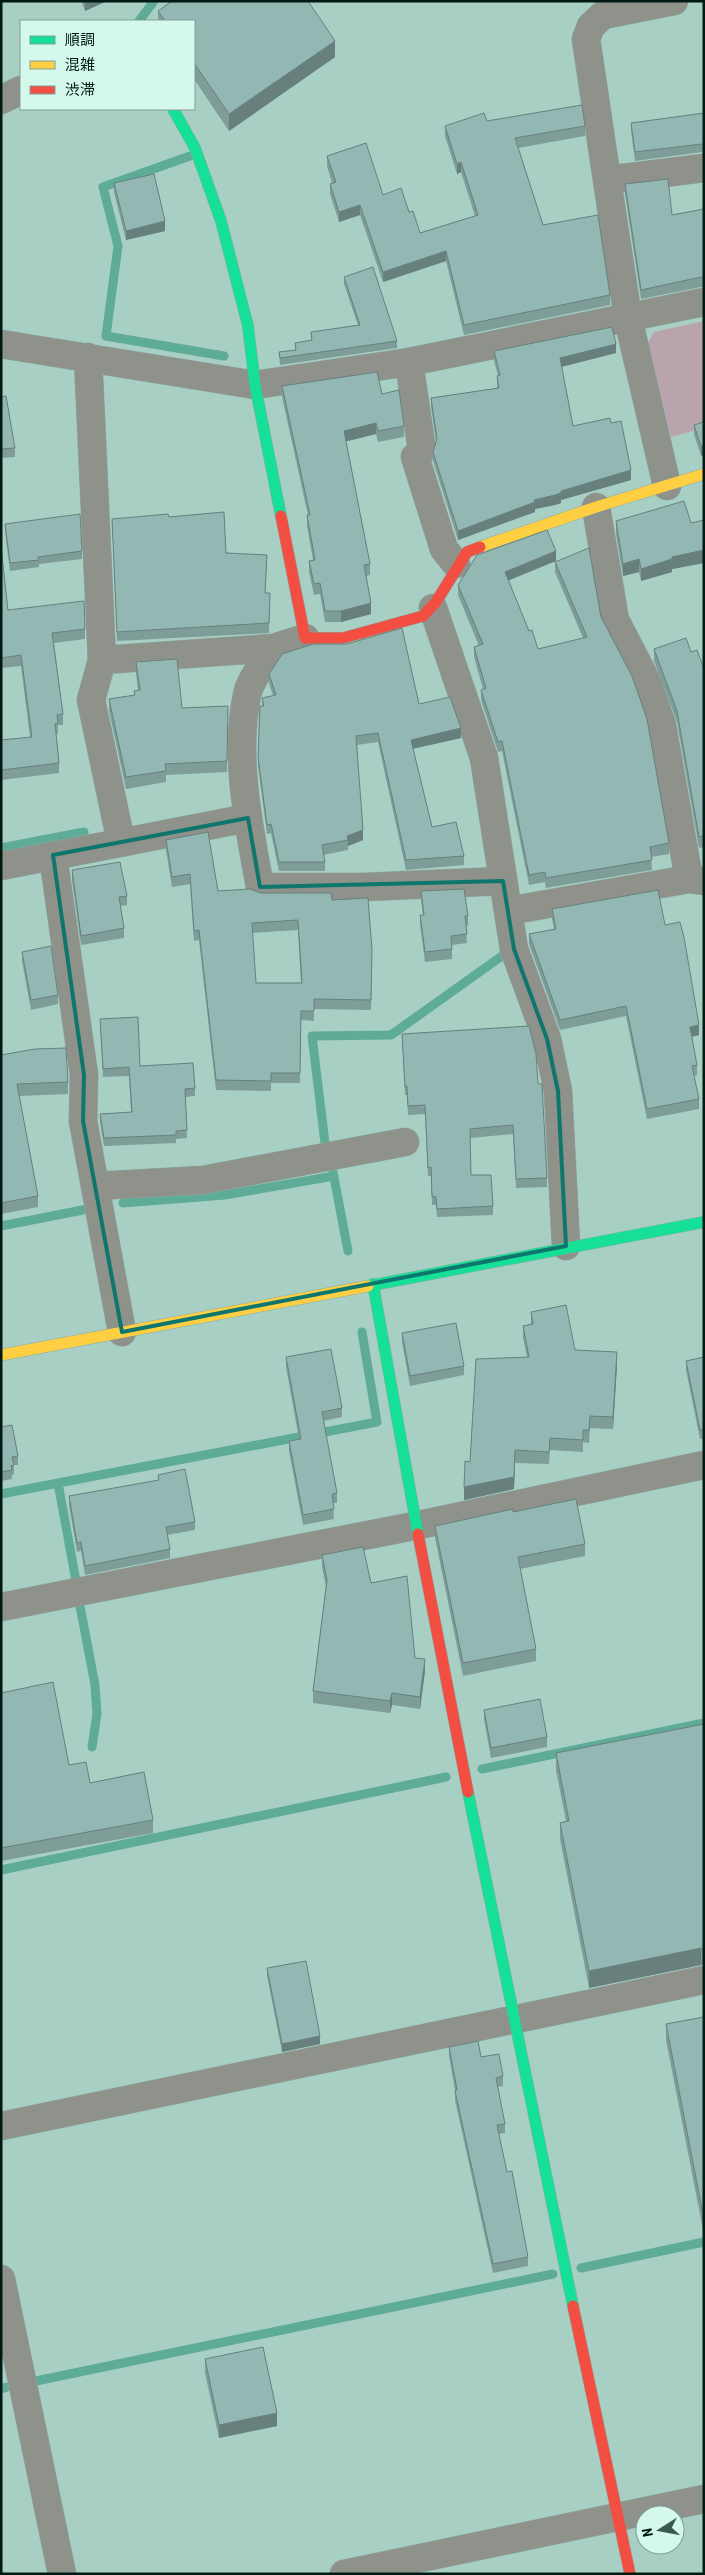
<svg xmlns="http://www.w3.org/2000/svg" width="705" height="2575" viewBox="0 0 705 2575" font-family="'Roboto Condensed','Noto Sans JP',sans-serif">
  <rect width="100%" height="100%" fill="#a8cfc4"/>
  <path fill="#b9a4ae" d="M704,321v107l-33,9 -23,-94 6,-11z"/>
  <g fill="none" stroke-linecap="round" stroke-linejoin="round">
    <path stroke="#5eab97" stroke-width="9" d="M139,21l15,-20
      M190,156l-87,31 15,59 -12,90 118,20
      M1,848l83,-16
      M325,1143l-13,-107 79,-1 118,-84
      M333,1172l15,79
      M123,1203l102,-8 109,-19
      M1,1226l87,-17
      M58,1483l18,98
      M1,1494l376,-72 -15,-90
      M80,1606l15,79 2,29 -5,33
      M482,1769l222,-46
      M1,1870l445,-93
      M581,2268l123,-26
      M36,2381l517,-107
      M1,2389l6,-2"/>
    <defs>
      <path id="street" d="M1,100l20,-10
        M607,180l-21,-141 5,-13 12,-11 71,-14
        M1,344l254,41 154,-23 295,-60
        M88,357l14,303 -11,40 30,142
        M409,362l13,88 -7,7 29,92 12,15
        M667,486l-39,-168 -21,-138 97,-12
        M596,507l19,113 31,60 16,45 27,154
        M433,608l51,150 24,153 181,-32 15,2
        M273,648c-8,14 -23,31 -26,47 -13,62 2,131 13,192h105l138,-6
        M102,660l171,-12 32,-10
        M53,855l31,220 -1,46 39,211
        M1,866l247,-48
        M508,911l6,38 33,90 11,52 8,155
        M95,1186l108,-6 202,-38
        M1,1607l413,-81 290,-61
        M1,2126l703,-146
        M1,2279l61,295
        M344,2574l360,-75"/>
      <path id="fast" d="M173,109l22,39 26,73 27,105 7,59 26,131
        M373,1284l45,250
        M368,1286l336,-64
        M468,1792l105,514"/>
      <path id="slow" d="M480,547l116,-40 108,-33
        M1,1355l367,-69"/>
      <path id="jam" d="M281,516l24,122h38l80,-22 13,-14 31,-50 13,-5
        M418,1534l50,258
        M573,2306l57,268"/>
    </defs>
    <use href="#street" stroke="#8daba2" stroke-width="29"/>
    <use href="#fast" stroke="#8daba2" stroke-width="12"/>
    <use href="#slow" stroke="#8daba2" stroke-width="12"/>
    <use href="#jam" stroke="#8daba2" stroke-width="12"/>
    <use href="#street" stroke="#8e928a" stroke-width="28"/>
    <use href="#fast" stroke="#16e098" stroke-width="11"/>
    <use href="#slow" stroke="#ffcf43" stroke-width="11"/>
    <use href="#jam" stroke="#f24e42" stroke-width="11"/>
  </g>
  <path fill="#7e9d99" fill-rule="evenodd" d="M81,1h26l-22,10z
    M158,11l177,46 -106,74 -35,-52v-58h-36z
    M704,113v40l-2,-1 -67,9 -4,-30v-8z
    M487,121l98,5v10l-67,12 25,77 67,70v10l-146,30 -18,-74 -63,21 -23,-67 -21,7 -9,-28v-10l2,-1 -5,-17v-10l82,56 11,21 55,-17 -14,-44 -4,2 -12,-38v-10z
    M114,183l51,48 -39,9 -12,-48z
    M625,184l47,31 32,-6v78h-3l-60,12 -16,-105z
    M344,277l53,64v7l-117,17 -1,-13 16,-2v-7l16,-2v-9l47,-7 -14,-41z
    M494,351l122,2 -54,14 11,59 38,-3 20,57 -70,20v3l-6,2 -20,4v3l-77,28 -25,-79v-9l3,-11 -5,-34v-9l66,-10v-12l1,-1 -4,-14z
    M282,386l100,8 22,32v11l-26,5 -2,-8 -30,7 24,123v11l-4,1 5,38 -30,8h-16l-5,-28 -6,1 -5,-23v-11l4,-1 -6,-34v-11h1l-26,-118z
    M1,397l14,51v9l-14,1z
    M704,422l-3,34 -7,-22v-9z
    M112,519l155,45 -2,29 5,10 -1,30 -152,8z
    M704,520v43l-32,6v3l-31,9 -2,-9 -16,4 -7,-42v-13l75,2z
    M5,524l77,27v8l-43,5v3l-29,4 -5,-40z
    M1,547l7,63 77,19v10l-31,4 9,71v11h-5v9h-2l3,29v10l-58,7v-40l29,-3 -9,-71 -20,2z
    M555,562l46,55 68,226v11l-18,3 1,13 -106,18 -1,-6 -16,3 -27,-134 -4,1 -17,-52v-10l2,-1 -9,-32v-10l5,-1 -21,-51v-10l50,-4 21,50 9,18 45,-11 -28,-66z
    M654,649l37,3 13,17v178l-5,1 -22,-126 -23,-61z
    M136,662l46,46 46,-2 -1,66 -61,3v7l-40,7 -17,-78v-12l25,-4v-4l4,-1 -2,-17z
    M269,674l150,30 42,34 -48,11 19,78 32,29v9l-58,5 -28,-128 -21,3 6,95 -15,6v4l-25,5 2,7v9h-46l-8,-38 -4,1 -9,-68 1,-55 3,-5v-8l11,-2 -4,-13z
    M166,840l52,51 42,2 72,7 40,50 -1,60 -57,-1v12l-13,-1 -1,63h-29v8l-55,-1 -17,-150 -5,1 -4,-57 -18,3 -6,-37zM298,930l3,53h-45l-4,-50z
    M72,870l55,26v9l-7,1 4,22v10l-43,7 -9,-65z
    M421,891l47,25v10h-2l1,17 -15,2v14l-27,3 -5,-38v-9h3l-2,-15z
    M552,909l113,16 34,110 -7,2 5,28v10l-3,1 5,23v10l-52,10 -21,-103 -66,14 -31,-86v-10l25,-5 -2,-10z
    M22,952l36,43v9l-27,6 -9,-49z
    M100,1019l40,47 55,22v8l-10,1 2,41 -11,1v4l-72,3 -4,-24v-8l31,-2 -2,-36 -26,1z
    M402,1034l136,50 9,94v9l-31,1 -3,-54 -43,4 1,37 22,31v9l-56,2 -1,-12h-4l-1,-29h-3l-3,-62 -17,1 -1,-20h-2z
    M1,1055l67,27v12l-49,2 19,100v11l-37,7z
    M531,1312l44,38 42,15 -4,64 -23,-1 -1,15 -6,-1v10l-33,-2 -1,14 -34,-1 -1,26 -50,11 6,-38 57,-105 -4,-19v-12l8,-2z
    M402,1333l62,33v9l-54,11 -8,-44z
    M286,1357l56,51v9l-19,4 14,72v10h-4l1,16 -31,6 -14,-74v-10l10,-2 -13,-72z
    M704,1357v82h-4l-14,-69v-9z
    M1,1427l17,29v9h-4v9l-2,1v4l-11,2z
    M158,1475l37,47v8l-28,5 3,14v9l-85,17 -4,-24 -4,1 -8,-47v-9l89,-15z
    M513,1512l72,32v12l-65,13 16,80v12l-73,15 -28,-138v-12z
    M322,1555l49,28 44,75 10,13 -5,38 -28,-4 -2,8 -77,-10v-12l13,-104 -4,-20z
    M1,1693l68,72 21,18 63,37v13l-152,28z
    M484,1710l63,27v10l-56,11 -7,-39z
    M704,1724v241h-3l-112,23 -29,-149v-16l6,-2 -10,-51v-17z
    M267,1968l53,76 -38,8 -15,-76z
    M704,2017v213h-1l-37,-190v-16z
    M449,2047l32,10 22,19v10l-5,1 7,37v9l-6,1 8,38 21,85v9l-35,7 -38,-173v-10l-6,-34z
    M205,2359l72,67 -58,12 -14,-65z"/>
  <path fill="#67807d" d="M85,1h22l-22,10z
    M335,41v16l-106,74v-17z
    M461,162v10l-4,2v-10z
    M360,205v10l-21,7v-10z
    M165,221v10l-39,9v-9z
    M446,251v10l-63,21v-10z
    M616,344v9l-56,14v-9z
    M376,423v11l-32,8v-11z
    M701,446h3v9l-3,1z
    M631,470v10l-70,20v3l-6,2 -20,4v3l-77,28v-9l76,-31z
    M704,550v13l-32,6v3l-31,9v-12l31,-12z
    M556,551v10l-51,21v-10z
    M639,559v13l-16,4v-12z
    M371,603v11l-30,8v-11z
    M461,728v10l-50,11v-9z
    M363,830v10l-15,6 -1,-10z
    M699,1025v10l-9,2v-10z
    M617,1352v13l-4,64v-12z
    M515,1463l-1,26 -50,11v-13z
    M425,1659v12l-5,38v-12z
    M392,1693v12l-2,8v-12z
    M701,1948v17l-112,23v-17z
    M320,2036v8l-38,8v-8z
    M277,2413v13l-58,12v-13z"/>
  <path fill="#93b7b2" stroke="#67807d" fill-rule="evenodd" d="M172,1h136l27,40 -106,73 -35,-51v-42h-29l-7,-10z
    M582,105l3,21 -70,12 28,87 55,-10 12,80 -146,30 -18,-74 -63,21 -23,-67 -21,7 -9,-28 6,-2 -9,-26 39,-13 17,52 18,-7 8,24 4,-1 7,22 58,-18 -17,-53 -4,2 -12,-38 39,-13 3,8z
    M704,113v31h-2l-67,8 -4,-29z
    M154,174l11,47 -39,10 -12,-48z
    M668,179l4,36 32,-6v69l-3,-1 -60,13 -16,-106z
    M373,267l24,74 -117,17 -1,-6 17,-2 -1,-7 17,-3 -1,-8 49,-7 -16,-48z
    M612,327l4,17 -56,14 13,68 37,-8 1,5 10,-2 10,49 -70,21v2l-6,2 -21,5 1,2 -77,29 -25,-79 4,-13 -6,-41 68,-10 -2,-12 3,-1 -6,-24z
    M377,372l5,22 17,-4 5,36 -26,5 -2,-8 -32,8 26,133 -6,1 7,38 -30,8h-16l-5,-28 -6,1 -5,-23 6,-1 -8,-45h3l-28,-129z
    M6,396l9,52 -14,1v-52z
    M704,422v24h-3l-7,-21z
    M684,501l7,22 13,-3v30l-32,7v2l-31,10 -2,-10 -16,5 -7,-43z
    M224,512l2,41 41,2 -2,38h5l-1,30 -152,9 -5,-113 56,-5 1,3z
    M80,514l2,37 -44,6 1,3 -29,3 -5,-39z
    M547,530l9,21 -51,21 24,59 3,-1 6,19 49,-12 -32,-75 34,-14 12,69 31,59 15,43 22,124 -19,4 2,13 -106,18 -1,-6 -16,3 -27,-134 -4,1 -17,-52 5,-2 -12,-41 9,-3 -25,-59 19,-30z
    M1,547l7,63 76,-9 1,28 -33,4 11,81 -6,1 1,8 -3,1 4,39 -58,7v-30l31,-3 -11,-82 -20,3z
    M402,628l17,76 31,-7 11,31 -50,12 21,87 24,-5 8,34 -58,4 -28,-127 -22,3 7,94 -16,6 1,4 -26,5 3,17h-46l-8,-38 -4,1 -9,-68 2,-51h4l-2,-8 14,-3 -7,-21 13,-20 31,-10h34z
    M686,638l5,14 6,-2 7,19v167l-5,1 -22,-126 -23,-62z
    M177,659l5,49 46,-2 -1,55 -62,3 1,7 -40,6 -17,-78 26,-4 -1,-4 6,-1 -4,-28z
    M208,832l10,59 32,-2 10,4h71l1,7 36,-2 4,52 -1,50 -57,-1v12h-13l-1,62h-29v8l-55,-1 -17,-150 -5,1 -4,-57 -18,3 -6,-37zM298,920l4,63h-46l-4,-60z
    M120,862l7,34 -8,1 5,31 -43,8 -9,-66z
    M464,889l4,27h-3l2,18 -16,2 1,13 -27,3 -5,-37h4l-3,-24z
    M658,890l7,35 15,-3 4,15 15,88 -9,2 7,38 -5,1 7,33 -52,10 -21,-103 -66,14 -31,-86 27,-5 -4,-20z
    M51,946l7,49 -27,5 -9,-48z
    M138,1017l2,49 53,-3 2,25 -10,1 2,41 -11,1v4l-72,3 -4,-24 32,-2 -3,-45 -26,2 -3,-50z
    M529,1026l7,28 2,30h4l5,94 -31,1 -3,-54 -43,4 1,46h20l2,31 -56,3 -1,-12 -4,-1 -1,-29 -3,1 -3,-63 -17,1 -1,-20 -2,1 -3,-53z
    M66,1048l2,34 -51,2 21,112 -37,7v-148l34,-6z
    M566,1305l9,45 42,2 -4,65 -23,-1 -1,14h-6v10l-33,-2 -1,14 -34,-2 -1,27 -50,10 1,-26 5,1 6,-103 53,-2 -6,-31 10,-2 -2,-12z
    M456,1323l8,43 -54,10 -8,-43z
    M331,1349l11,59 -20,4 15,81 -5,1 2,15 -31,6 -14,-74 12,-2 -15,-82z
    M704,1357v72l-4,1 -14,-69z
    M12,1425l6,31 -6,1 2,8 -3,1 1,4 -11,2v-45z
    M185,1469l10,53 -29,5 4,22 -85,17 -4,-24 -4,1 -8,-47 90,-16 -1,-5z
    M576,1499l9,45 -67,13 18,92 -73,14 -28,-137 78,-17v3z
    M363,1547l8,36 36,-7 8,82 10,1 -5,38 -28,-4 -2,8 -77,-10 14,-111 -5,-25z
    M53,1682l16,83 17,-3 4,21 54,-11 9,48 -152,28v-155z
    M540,1699l7,38 -56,11 -7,-38z
    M704,1724v225l-3,-1 -112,23 -29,-148 9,-2 -13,-68z
    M306,1961l14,75 -38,8 -15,-76z
    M704,2017v197h-1l-37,-190z
    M478,2041l3,16 18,-3 4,22 -7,2 9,46 -8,1 10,47 5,-1 16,86 -35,7 -38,-173 2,-1 -8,-43z
    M263,2347l14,66 -58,12 -14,-66z"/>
  <path fill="none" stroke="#0f766e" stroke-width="4" stroke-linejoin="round" d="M248,818l12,69 243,-6 11,68 33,90 11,52 8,155 -444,86 -39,-211 1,-46 -31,-220z"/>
  <rect width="705" height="2575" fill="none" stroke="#001a13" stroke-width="5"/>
  <rect x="20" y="20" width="175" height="90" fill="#d5f8ed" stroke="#809f96"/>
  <rect x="30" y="36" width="25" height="8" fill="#16e098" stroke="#809f96"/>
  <text x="65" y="45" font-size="15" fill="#001a13">順調</text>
  <rect x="30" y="61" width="25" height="8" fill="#ffcf43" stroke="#809f96"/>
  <text x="65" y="70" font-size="15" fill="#001a13">混雑</text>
  <rect x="30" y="86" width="25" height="8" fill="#f24e42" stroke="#809f96"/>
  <text x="65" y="95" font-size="15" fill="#001a13">渋滞</text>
  <g transform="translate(660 2530) rotate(259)"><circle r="24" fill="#d5f8ed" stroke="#809f96"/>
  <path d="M0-4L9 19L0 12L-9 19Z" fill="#3b5951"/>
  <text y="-8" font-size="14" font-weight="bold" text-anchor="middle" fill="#001a13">N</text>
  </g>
</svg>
